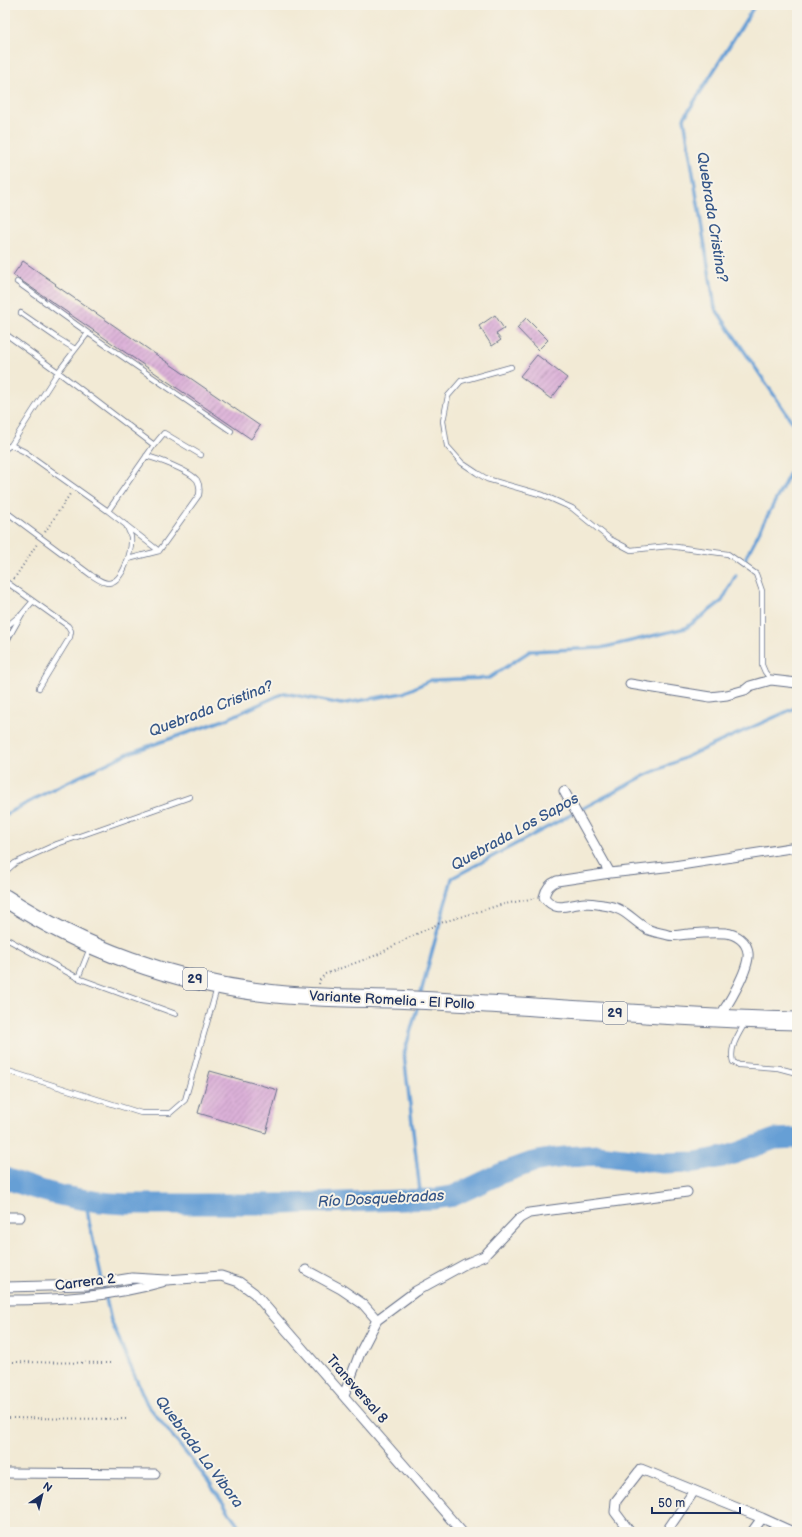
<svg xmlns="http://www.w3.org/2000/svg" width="802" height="1537" viewBox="0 0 802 1537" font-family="'Balsamiq Sans',sans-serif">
  <defs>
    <pattern id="building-hatch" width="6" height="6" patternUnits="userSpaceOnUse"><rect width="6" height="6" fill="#dcb1d8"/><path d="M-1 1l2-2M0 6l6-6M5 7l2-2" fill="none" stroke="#b290b2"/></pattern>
  </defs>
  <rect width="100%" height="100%" fill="#f7f3e8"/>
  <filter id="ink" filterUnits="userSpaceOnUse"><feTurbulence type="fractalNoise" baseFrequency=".025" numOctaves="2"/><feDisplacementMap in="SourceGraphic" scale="8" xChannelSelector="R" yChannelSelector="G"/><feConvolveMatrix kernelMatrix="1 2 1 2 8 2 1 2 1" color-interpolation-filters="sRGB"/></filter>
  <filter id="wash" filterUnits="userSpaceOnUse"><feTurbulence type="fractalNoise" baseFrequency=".012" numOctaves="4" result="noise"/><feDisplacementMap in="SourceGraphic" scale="16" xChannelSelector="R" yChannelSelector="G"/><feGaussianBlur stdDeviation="0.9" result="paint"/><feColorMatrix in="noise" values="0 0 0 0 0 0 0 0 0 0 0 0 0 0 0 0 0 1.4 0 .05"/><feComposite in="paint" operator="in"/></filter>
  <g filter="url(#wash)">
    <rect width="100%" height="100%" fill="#f2ead5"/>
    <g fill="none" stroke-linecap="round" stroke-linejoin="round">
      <path stroke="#669fd5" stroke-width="3.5" d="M755,5l-71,113 31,190 82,121
        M744,561l53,-102
        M5,815l48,-26 76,-36 98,-34 57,-26 57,11 62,-11 28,-13 58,-2 41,-27 71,-3 85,-20 36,-27 14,-26
        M420,996l32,-118 192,-102 153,-69
        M418,1005l-14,49 17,145
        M86,1200l3,22 22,99 36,83 61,77 35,51"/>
      <path stroke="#669fd5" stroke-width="21" d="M5,1178c39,16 80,24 122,26h158l147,-5 21,-3 49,-23 31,-11 16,-3 16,-2 33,-2 65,8 33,-1 32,-6 47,-17 22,-1"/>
    </g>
    <g id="blocks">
      <path fill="url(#building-hatch)" d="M23,261l33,23 -1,1 205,141 -9,13 -238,-164z
        M495,315l9,14 -8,5 5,6 -9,6 -13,-20z
        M526,318l22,22 -10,10 -21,-22z
        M537,355l30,23 -16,21 -31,-23z
        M210,1071l68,19 -12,43 -68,-20z"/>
    </g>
  </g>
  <g filter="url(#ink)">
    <use href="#blocks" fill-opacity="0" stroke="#667088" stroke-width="1"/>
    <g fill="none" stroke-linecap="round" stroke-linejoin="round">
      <defs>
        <path id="lane" d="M17,282l71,51 143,98
          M21,313l36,25 18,11
          M7,335l51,37 96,73 -46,66
          M511,367l-50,14 -13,15 -5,25 4,25 15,17 15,10 10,6 56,16 29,13 38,31 21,11 38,-4 59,8 28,20 6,17v74l3,7 6,8
          M11,445l14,7 83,59 51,40
          M154,445l10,-12 37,22
          M5,449l6,-4 47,-73 30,-39
          M5,511l86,64c5,3 11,8 17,8 16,-1 24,-33 23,-46 -1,-4 -3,-8 -5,-12
          M128,559l31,-8 40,-56c1,-6 1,-10 -2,-15 -7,-9 -39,-21 -51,-24
          M5,581l63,45 3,5 -1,6 -31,51
          M5,628l14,-12
          M5,644l17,-30 11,-13
          M5,872l10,-9 42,-19 133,-47
          M5,938l73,40 98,36
          M78,978l12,-30
          M745,1023c-7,12 -16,25 -12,39l6,3 39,3 19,5
          M5,1070l136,43h29l15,-13 32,-112"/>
        <path id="street" d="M630,684l80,13 17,-2 18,-5 5,-4 21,-6 26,3
          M564,791l46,82
          M718,1018c9,-11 32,-50 30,-65 -1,-12 -12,-19 -23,-20 -12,-1 -24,0 -36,1 -7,0 -15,3 -21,1 -7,-2 -15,-3 -21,-6 -18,-11 -21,-21 -44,-24 -6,-1 -12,-2 -18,-2 -18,1 -28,11 -41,-6 2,-8 5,-13 13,-16l53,-8 64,-7 123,-19
          M5,1217h15
          M306,1270l35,19 22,15 14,16
          M5,1287l83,-2 44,-7 35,2 54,-4 18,6 15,11 208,239
          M5,1300c53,0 105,-3 157,-18
          M344,1395l16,-42 17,-33 39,-29 49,-27 19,-8 36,-38 9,-5 158,-21
          M5,1473l150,1
          M630,1532l-15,-20 1,-11 25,-32 121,49 31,14
          M666,1532l28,-41
          M752,1532l10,-14"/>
        <path id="highway" d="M5,898c78,51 169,84 262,95 41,5 82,5 123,6 32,1 65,3 97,5 104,6 207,15 310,17"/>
      </defs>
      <use href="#lane" stroke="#667088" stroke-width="6"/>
      <use href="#street" stroke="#667088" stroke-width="11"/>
      <use href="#highway" stroke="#667088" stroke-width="19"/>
      <path stroke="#667088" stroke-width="2" stroke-dasharray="1 3" stroke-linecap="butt" d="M45,532l25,-38
        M14,579l23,-35
        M319,984l1,-4 5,-6 52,-19 31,-17 32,-15 60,-18 35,-7
        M5,1362l106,1
        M5,1418l121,1"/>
      <use href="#lane" stroke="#fff" stroke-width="4.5"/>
      <use href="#street" stroke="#fff" stroke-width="9"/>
      <use href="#highway" stroke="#fff" stroke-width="17"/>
    </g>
  </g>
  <g text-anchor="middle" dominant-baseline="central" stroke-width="4" stroke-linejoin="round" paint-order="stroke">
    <g fill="#f7f3e8" stroke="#5d6a87" stroke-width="1">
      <rect x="183" y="968" width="24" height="22" rx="3"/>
      <rect x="603" y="1002" width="24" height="22" rx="3"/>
    </g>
    <g font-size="13" font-weight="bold" fill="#1b2f5e">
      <text x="195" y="979">29</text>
      <text x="615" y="1013">29</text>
    </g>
    <g font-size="14" fill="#1b2f5e" stroke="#f7f3e8">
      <text transform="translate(392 1000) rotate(3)">Variante Romelia - El Pollo</text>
      <text transform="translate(85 1282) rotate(-7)">Carrera 2</text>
      <text transform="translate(357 1389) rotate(49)">Transversal 8</text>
    </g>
    <g font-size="15" font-style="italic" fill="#355688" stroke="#f7f3e8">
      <text transform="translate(712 217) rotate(81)">Quebrada Cristina?</text>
      <text transform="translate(211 709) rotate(-21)">Quebrada Cristina?</text>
      <text transform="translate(515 832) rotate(-29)">Quebrada Los Sapos</text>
      <text transform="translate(381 1199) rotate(-3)">Río Dosquebradas</text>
      <text transform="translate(199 1452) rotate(53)">Quebrada La Vibora</text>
    </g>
  </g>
  <rect width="802" height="1537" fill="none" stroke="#f7f3e8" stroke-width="20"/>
  <g transform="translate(42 1495) rotate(35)" stroke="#f7f3e8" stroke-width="3" paint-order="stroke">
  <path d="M0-3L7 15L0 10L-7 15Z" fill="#1b2f5e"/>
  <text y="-6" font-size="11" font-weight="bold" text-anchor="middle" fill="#1b2f5e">N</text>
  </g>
  <path d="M652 1507v6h88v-6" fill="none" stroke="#1b2f5e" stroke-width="2"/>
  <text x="658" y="1507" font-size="12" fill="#1b2f5e" stroke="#f7f3e8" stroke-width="3" paint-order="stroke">50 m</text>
</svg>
